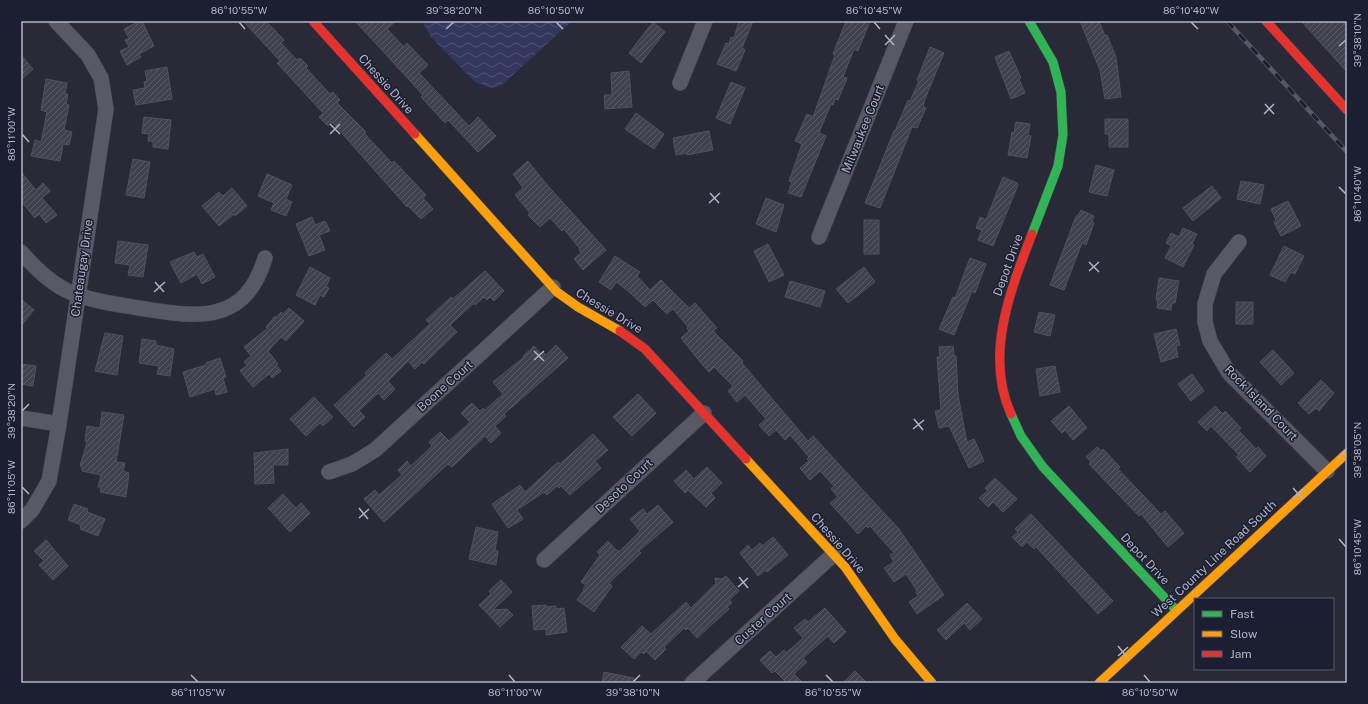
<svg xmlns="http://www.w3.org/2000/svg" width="1368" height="704" viewBox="0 0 1368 704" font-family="'Public Sans',sans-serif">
  <defs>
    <pattern id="water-waves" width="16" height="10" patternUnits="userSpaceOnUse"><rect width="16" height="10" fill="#33375e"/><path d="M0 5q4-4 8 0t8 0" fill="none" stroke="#4e5274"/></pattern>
    <pattern id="building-hatch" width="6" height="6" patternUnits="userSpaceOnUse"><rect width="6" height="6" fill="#40414c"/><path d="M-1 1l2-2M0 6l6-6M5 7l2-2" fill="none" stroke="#595a64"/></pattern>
  </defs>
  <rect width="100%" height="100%" fill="#292a37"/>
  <path fill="url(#water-waves)" d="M422,21h150l-70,64 -11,3 -16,-6 -44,-45z"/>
  <path fill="url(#building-hatch)" stroke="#51515f" d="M140,21h2l12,25 -15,8 2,3 -14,8 -7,-14 9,-4 -4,-7 4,-2 -5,-9z
    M243,21h23l18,19 -3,3 16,17 3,-2 8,8 -2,2 24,26 3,-2 7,8 -3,3 29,29 -2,1 28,30 2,-2 32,34 -3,3 10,11 -12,10 -13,-13 -1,1 -75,-85 -4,4 -9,-9 4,-4 -46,-50 3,-2z
    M355,21h41l-9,8 17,18 3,-4 21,22 -9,8 50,53 9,-9 18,19 -18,16 -30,-32 -3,3 -24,-26 2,-2z
    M739,21h14l-11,27 3,2 -9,21 -19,-7 9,-21 3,1 2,-7 3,1z
    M846,21h24l-12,30 -4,-2 -11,28 4,1 -9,22 -3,-1 -2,6 -2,-1 -12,29 7,3 -25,61 -13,-4 4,-11 -3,-1 13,-37 -7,-3 12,-27 6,3 22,-62 -2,-1z
    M1080,21h19l6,15 2,-1 9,22 5,40 -16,2 -5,-29z
    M1301,21h46v51z
    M653,22l12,10 -24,31 -12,-10z
    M930,47l14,6 -19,46 -2,8 3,1 -9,20 -5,-1 -32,81 -15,-5 29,-72h1l13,-31 2,1 9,-20 -2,-1z
    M1009,51l12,27 -2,1 6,14 -14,6 -16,-42z
    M21,55l12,14 -12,11z
    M167,67l5,32 -36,6 -3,-15 12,-2 -1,-6 3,-1 -2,-10z
    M629,71l3,36 -27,2 -1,-14h8l-1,-22z
    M46,79l21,4 -2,11h3l-2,10 3,1 -5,25 8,2 -3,13 -6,-1 -3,17 -29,-5 4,-16 6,2 6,-30 -6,-2z
    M731,82l14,6 -15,36 -14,-6z
    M636,113l28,21 -10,15 -29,-20z
    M144,117l27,3 -3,29 -15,-2v-6h-5l1,-7 -7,-1z
    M1105,119h23v28h-19v-13h-4z
    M1016,122l14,2 -2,11 3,1 -4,22 -19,-3 4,-23 2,1z
    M709,131l4,19 -26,5v-2l-11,2 -3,-17z
    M133,159l17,3 -6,36 -18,-3z
    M528,161l20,25 58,64 -23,20 -9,-11 7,-6 -2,-3 1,-1 -16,-20 -2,2 -12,-13 -10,9 -12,-12 2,-2 -15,-18 8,-7 -10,-14z
    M1096,165l18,5 -7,26 -18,-4z
    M21,172l15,18 7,-7 7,8 -8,7 15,17 -11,8 -7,-9 -4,4 -14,-17z
    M267,174l25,11 -6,14 6,3 -6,14 -15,-6 3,-7 -16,-7z
    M1003,177l14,6 1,2 -25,61 -15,-6 4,-10 -6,-2 4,-11 6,3z
    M1241,181l23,4 -4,19 -23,-5z
    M1212,186l9,12 -28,23 -10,-13z
    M232,188l15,18 -12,10 -1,-2 -15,12 -17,-20 17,-14 4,4z
    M766,198l18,7 -8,27 -20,-8z
    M1288,201l13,25 -20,10 -7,-14 2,-2 -5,-11z
    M1081,210l13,6 -2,6 2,1 -8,22 -4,-2 -18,47 -14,-5 26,-69h2z
    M312,217l3,8 10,-4 5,10 -11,4 6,15 -16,6 -13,-32z
    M864,220h15v34h-15z
    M1183,228l14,6 -5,10 2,1 -11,22 -18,-9 6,-12 -5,-3 5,-10 8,4z
    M118,241l30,4 -5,32 -15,-2 2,-10 -15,-2z
    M768,244l16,31 -15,7 -15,-31z
    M1284,246l20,10 -9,18 -4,-2 -6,10 -15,-7z
    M194,252l3,5 6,-3 12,23 -13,7 -5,-10 -16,9 -11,-21z
    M615,256l25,16 -3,4 13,14 11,-10 28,28 6,-5 22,25 -4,3 30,30 -1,2 66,78 5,-5 86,93 45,66 -27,19 -8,-12 9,-6 -2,-4 1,-1 -11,-17 -12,8 -10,-14 10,-6 -4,-7 4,-2 -24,-27 -2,2 -2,-2 -8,8 -28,-31 8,-6 -7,-8 3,-3 -14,-15 -10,9 -10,-12 9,-7 -2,-2 2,-2 -19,-22 -5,5 -9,-10 -7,6 -10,-11 7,-6 -21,-24 -8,7 -9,-11 5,-5 -19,-19 -5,5 -9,-10 -19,-24 8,-7 -2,-2 1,-2 -15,-18 -6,5 -14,-14 -8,7 -18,-17 -11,-8 -5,8 -12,-8z
    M970,258l16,6 -11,29 -3,-2 -18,44 -15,-6 14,-32 2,1z
    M310,267l20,11 -4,9 3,1 -5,9 -4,-2 -5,10 -19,-10z
    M864,267l11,15 -27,21 -12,-14z
    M485,271l19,20 -10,10 -4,-4 -3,3 -3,-3 -9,8 -1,-2 -24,22 7,7 -33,32 -2,-2 -7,7 -7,-8 -20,20 7,8 -11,11 -6,-7 -19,18 6,6 -11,10 -20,-22 33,-30 -2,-2 21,-20 6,6 38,-35 -4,-4 25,-23 2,2z
    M1159,278l20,3 -4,22h-3l-1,7 -14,-2 1,-7 -2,-1z
    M790,281l35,10 -5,16 -35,-10z
    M21,299l13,11 -13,16z
    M1236,302h17v22h-17z
    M289,308l15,13 -18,20 -5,-4 -13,14 10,13 -2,1 5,6 -9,7 -3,-4 -16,13 -13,-16 7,-6 -3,-3 7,-6 -7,-9 24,-19 -2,-1 9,-11 1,2 5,-6 2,2z
    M1039,312l16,3 -5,21 -16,-4z
    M1176,329l4,16 -4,1 2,11 -17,5 -7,-28z
    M105,333l18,3 -6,39 -22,-4z
    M142,339l14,2v4l18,4 -4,27 -13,-2 2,-8 -20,-3z
    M556,345l12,13 -64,56 2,2 -11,10 6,7 -10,10 -6,-7 -33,31 -4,-3 -64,58 -20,-23 11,-9 4,5 23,-20 -4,-5 9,-9 4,5 21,-20 -3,-4 11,-10 9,9 21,-19 -9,-9 11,-10 8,8 3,-3 2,2 18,-16 -10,-12 31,-25 -1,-1 11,-10 7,8 2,-2 3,3z
    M953,346l1,10h2l2,39 9,47 7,-3 10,22 -15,7 -20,-42 -10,2 -4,-17 6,-1 -4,-53h3l-1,-10z
    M1273,350l21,23 -13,12 -21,-23z
    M220,358l6,19 -3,1 4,14 -11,3 -1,-6 -25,8 -7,-25 23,-7v-2z
    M21,364l15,2 -3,20 -12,-2z
    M1055,366l5,26 -20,4 -4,-27z
    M1192,374l12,17 -13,10 -13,-17z
    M1321,380l13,13 -15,18 -3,-3 -7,6 -11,-11z
    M638,394l18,19 -24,23 -19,-19z
    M314,397l19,20 -10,9 -3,-3 -14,13 -16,-17z
    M1069,406l18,22 -14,12 -8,-10 -3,3 -11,-12z
    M1215,406l8,8 2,-3 16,17 -3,2 18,19 2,-2 8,9 -16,16 -14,-15 3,-2 -28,-29 -4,5 -9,-9z
    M102,412l22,3 -8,47 9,1 -2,8 6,2 -3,24 -26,-5 1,-5h-3l3,-12 -19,-4v-4l-2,-1 7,-24 -2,-1 2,-15 13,2z
    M593,434l15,16 -13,11 6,7 -31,27 -9,-9 -2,2 -2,-2 -10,9 -3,-3 -27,18 6,9 -15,9 -16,-24 28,-19 5,7 33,-30 2,2z
    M1097,447l4,4 2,-2 17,18 -2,2 43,45 4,-3 19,22 -16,14 -27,-33 -2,2 -50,-52 2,-2 -5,-5z
    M288,449v16h-15l1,18 -19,1 -1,-31z
    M707,467l15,16 -11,10 4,5 -9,9 -18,-17 -3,3 -11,-12 12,-11 8,9z
    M995,478l22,21 -14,13 -10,-10 -5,5 -9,-9 9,-7 -3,-3z
    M283,494l13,14 5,-5 9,10 -20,19 -22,-24z
    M74,504l14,5 -1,3 18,7 -7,17 -18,-7 1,-4 -13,-5z
    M658,505l15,17 -34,29 2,2 -32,30 3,3 -18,26 -17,-12 7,-10 -1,-1 3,-4 -5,-3 19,-27 -3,-3 11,-11 8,9 4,1 20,-20 -10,-12 13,-10 4,5z
    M1031,514l82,87 -15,13 -62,-67 -2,2 -7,-7 -5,5 -10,-10 6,-5 -3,-3z
    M476,527l22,5 -3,19h3l-2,14 -27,-6z
    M773,537l15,18 -21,17 -1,-2 -8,6 -18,-23 8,-8 4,5 8,-7 2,3z
    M46,540l22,26 -15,14 -14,-15 5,-4 -10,-10z
    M726,576l13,15 -10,9 3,3 -5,4 2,2 -32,29 -9,-10 -2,2 -2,-2 -20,19 2,2 -11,11 -9,-9 -2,3 -3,-2 -7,7 -13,-12 21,-21 9,8 35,-32 5,6 25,-25 -1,-5 7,1z
    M501,580l11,12 -19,18 14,-1 6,6 -13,12 -21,-22 12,-11 -2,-3z
    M967,603l15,16 -12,11 -6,-7 -18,17 -9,-10z
    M546,605v2l10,-1v3l8,-1 3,24 -21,3v-6l-12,1 -2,-24z
    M825,608l21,24 -12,11 -6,-7 -25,22 4,4 -13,12 9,9h-16l-12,-12 -3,2 -12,-13 10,-9 6,6 8,-7 2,3 17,-15 -9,-10 11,-9 3,3z
    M855,671l12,12h-24z
    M604,672l30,6v5h-32z"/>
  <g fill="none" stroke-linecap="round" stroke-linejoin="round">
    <defs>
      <path id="street" d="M680,83l25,-62
        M819,237l87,-216
        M1239,242l-25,32 -9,30v18l5,19 19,32 98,98
        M21,252c14,16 30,32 49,40 21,9 46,12 69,16 56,9 106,18 126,-50
        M21,418l38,6
        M329,472l23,-8 23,-14 178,-163
        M21,521l11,-11 17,-29 10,-57 47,-315 -5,-31 -13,-23 -32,-34
        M544,560l160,-147
        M692,683l142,-129"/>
      <path id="fast" d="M1029,21l24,41 8,30 2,43 -5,31 -26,68
        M1011,414l10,22 22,31 133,143"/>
      <path id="slow" d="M415,134l142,158 21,15 42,24
        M746,459l99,108 50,72 37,44
        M1099,683l248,-230"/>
      <path id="jam" d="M313,21l102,113
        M1266,21l81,89
        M620,331l25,18 101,110
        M1011,414c-27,-59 0,-125 21,-180"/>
    </defs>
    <use href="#street" stroke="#454650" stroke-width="16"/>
    <use href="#fast" stroke="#454650" stroke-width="10"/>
    <use href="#slow" stroke="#454650" stroke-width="10"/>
    <use href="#jam" stroke="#454650" stroke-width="10"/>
    <use href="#street" stroke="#585965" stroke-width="15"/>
    <use href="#fast" stroke="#30b455" stroke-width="9"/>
    <use href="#slow" stroke="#ff9f0a" stroke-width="9"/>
    <use href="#jam" stroke="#e5322d" stroke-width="9"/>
    <defs>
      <path id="rail" d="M1227,21l120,131"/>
    </defs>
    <use href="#rail" stroke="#575862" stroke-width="4.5"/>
    <use href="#rail" stroke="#1c1e32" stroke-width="3" stroke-dasharray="9" stroke-linecap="butt"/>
  </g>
  <path fill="none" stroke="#b2b3c8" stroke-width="1.5" d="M239,22l6,7M556,22l7,7M874,22l6,7M1191,22l7,7M446,29l8,-7M885,35l9,10M885,45l10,-10M1339,46l7,-6M1265,104l9,10M1264,114l10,-10M330,124l10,10M22,134l7,8M330,134l10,-10M1339,187l7,7M710,193l9,10M709,203l11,-10M1089,262l10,10M1089,271l10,-9M155,282l9,10M154,292l11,-10M534,351l10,10M534,360l10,-9M22,411l7,-7M914,419l9,11M913,429l11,-9M1339,457l7,-7M22,487l7,7M1293,488l10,11M1293,498l10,-9M359,508l9,11M359,518l10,-9M1339,539l7,8M739,577l9,11M738,587l10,-9M1118,646l9,11M1118,656l10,-9M191,675l7,7M509,675l6,7M826,675l7,7M1144,675l6,7M633,682l7,-7"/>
  <g text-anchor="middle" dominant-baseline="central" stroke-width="3" stroke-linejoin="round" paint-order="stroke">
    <g font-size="12" fill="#b2b3c8" stroke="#1c1e32">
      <text transform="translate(386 84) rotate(48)">Chessie Drive</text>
      <text transform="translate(863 129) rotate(-68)">Milwaukee Court</text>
      <text transform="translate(1008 265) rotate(-70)">Depot Drive</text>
      <text transform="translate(82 268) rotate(-82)">Chateaugay Drive</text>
      <text transform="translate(609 311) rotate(31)">Chessie Drive</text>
      <text transform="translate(445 386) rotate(-42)">Boone Court</text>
      <text transform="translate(1261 403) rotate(46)">Rock Island Court</text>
      <text transform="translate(624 486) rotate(-43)">Desoto Court</text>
      <text transform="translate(838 543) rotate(49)">Chessie Drive</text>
      <text transform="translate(1145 559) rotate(47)">Depot Drive</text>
      <text transform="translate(1214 559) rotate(-43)">West County Line Road South</text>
      <text transform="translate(763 619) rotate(-42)">Custer Court</text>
    </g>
  </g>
  <rect width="1368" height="704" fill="none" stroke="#1c1e32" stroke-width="44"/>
  <rect x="1194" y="598" width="140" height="72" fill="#1c1e32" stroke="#585a6e"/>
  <rect x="1202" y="611" width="20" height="6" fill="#30b455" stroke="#585a6e"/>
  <text x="1230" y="618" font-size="12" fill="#b2b3c8">Fast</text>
  <rect x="1202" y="631" width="20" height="6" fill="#ff9f0a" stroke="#585a6e"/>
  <text x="1230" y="638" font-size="12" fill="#b2b3c8">Slow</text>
  <rect x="1202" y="651" width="20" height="6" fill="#e5322d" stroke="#585a6e"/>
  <text x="1230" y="658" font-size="12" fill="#b2b3c8">Jam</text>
  <rect x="22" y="22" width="1324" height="660" fill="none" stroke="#b2b3c8" stroke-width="1.5"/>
  <g font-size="10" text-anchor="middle" fill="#b2b3c8">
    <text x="239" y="14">86°10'55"W</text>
    <text x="454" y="14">39°38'20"N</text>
    <text x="556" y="14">86°10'50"W</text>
    <text x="874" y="14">86°10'45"W</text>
    <text x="1191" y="14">86°10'40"W</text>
    <text transform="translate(1357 40) rotate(-90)" y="4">39°38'10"N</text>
    <text transform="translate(11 134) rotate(-90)" y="4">86°11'00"W</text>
    <text transform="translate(1357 194) rotate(-90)" y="4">86°10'40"W</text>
    <text transform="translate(11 411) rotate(-90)" y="4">39°38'20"N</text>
    <text transform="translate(1357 450) rotate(-90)" y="4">39°38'05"N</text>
    <text transform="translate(11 487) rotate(-90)" y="4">86°11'05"W</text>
    <text transform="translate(1357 547) rotate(-90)" y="4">86°10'45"W</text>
    <text x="198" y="696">86°11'05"W</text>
    <text x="515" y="696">86°11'00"W</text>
    <text x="633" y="696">39°38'10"N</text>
    <text x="833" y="696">86°10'55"W</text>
    <text x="1150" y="696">86°10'50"W</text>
  </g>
</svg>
